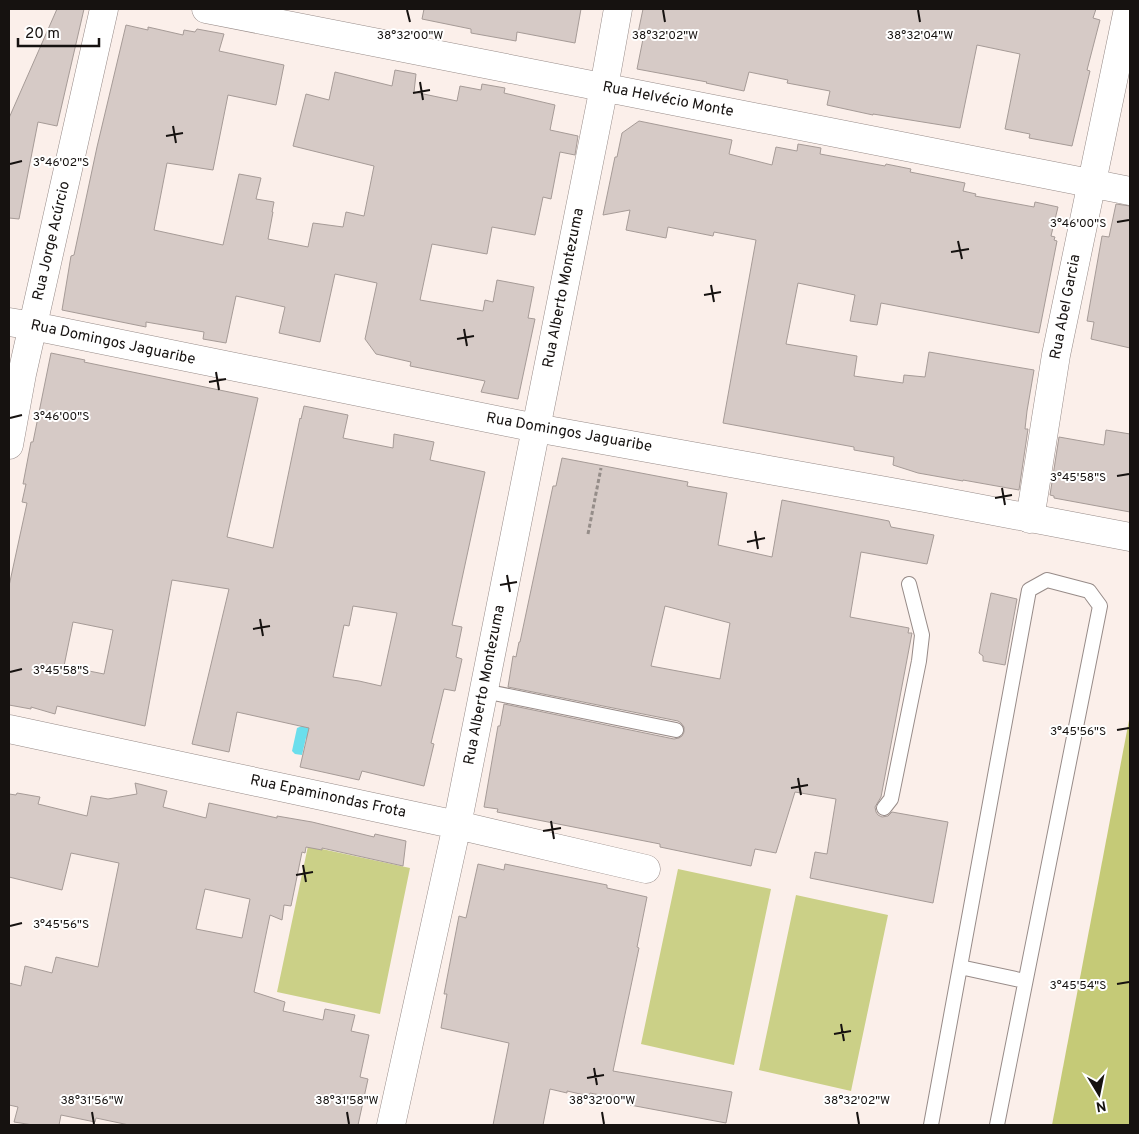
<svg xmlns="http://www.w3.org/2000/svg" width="1139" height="1134" viewBox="0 0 1139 1134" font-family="Overpass,sans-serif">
  <rect width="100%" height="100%" fill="#fbefea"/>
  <path fill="#cbd087" d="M308,846l102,22 -30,146 -103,-22z
    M678,869l93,20 -37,176 -93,-21z
    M796,895l92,20 -37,176 -92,-21z"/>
  <path fill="#c5ca77" d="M1130,715v410h-78z"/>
  <path fill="#6bdeec" d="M314,725l3,11 -11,2 -4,17 -7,-1 -3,-3 5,-23 5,-2z"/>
  <path fill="#d6cac6" stroke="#a69b97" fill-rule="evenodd" d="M57,9h27l-27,117 -19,-4 -19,97 -10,-1v-100z
    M424,9h157l-6,34 -58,-11 -1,9 -45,-8v-4l-49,-10z
    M643,9h453l-3,9 7,2 -13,50 3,1 -18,75 -43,-8 1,-4 -25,-5 15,-75 -43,-9 -17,83 -87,-14v1l-46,-10 3,-14 -43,-8 1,-3 -39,-8 -5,19 -38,-8 1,-1 -70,-13 7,-35 -6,-1z
    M126,25l22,5v-3l35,8 1,-5 11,2 2,-3 27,5 -5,17 65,14 -8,40 -48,-10 -15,75 -46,-7 -13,67 69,15 16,-71 22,4 -5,21 18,3 -2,10h1l-5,27 40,8 5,-24 30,4 3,-15 18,4 10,-50 -81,-20 13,-52 23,6 6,-28 57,14 3,-16 21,4 -2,18 43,9 3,-15 21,4 1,-6 23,4 -1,5 51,12 -5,25 28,6 -3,19 -15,-3 -9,47 -8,-2 -8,38 -43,-8 -5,27 -55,-10 -12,56 63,11 2,-11 8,2 4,-22 37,7 -6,31 7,1 -17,80 -37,-7 4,-11 -75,-15 1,-4 -35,-8 -11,-15 12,-56 -42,-9 -15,68 -41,-9 6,-26 -49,-11 -10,47 -23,-4 1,-7 -58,-10v5l-84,-17 9,-54 3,-1 23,-108z
    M639,121l93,19 -3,14 43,11 4,-18 21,4 1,-7 23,4 -1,6 65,12 1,-2 25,5 -1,3 55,11 -2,8 13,3 -1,2 59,11 1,-5 23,5 -7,29 4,1 -1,3 3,1 -18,92 -158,-30 -4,22 -27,-4 5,-26 -57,-12 -12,61 71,12 -3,20 49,7 1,-8 21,2 4,-25 105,18 -7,41 -2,18h3l-9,61 -56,-10v1l-45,-8 -25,-8 1,-8 -40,-7v-3l-131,-24 33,-183 -42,-8 -1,4 -45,-9 -2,11 -40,-8 4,-20 -27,5 12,-58h2l5,-24z
    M1116,204l14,2v142l-39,-9 3,-17 -7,-1 15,-85 7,1z
    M51,353l34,7 -1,2 174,36 -31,139 46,11 27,-130 1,1 3,-13 44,9 -5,23 50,10 1,-14 40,8 -4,18 55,12 -33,153 10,2 -6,30 6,2 -7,32 -11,-2 -13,54 3,1 -10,42 -62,-15 -3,9 -59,-13 9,-39 -72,-16 -8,40 -37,-8 37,-155 -57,-9 -27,146 -88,-20 -2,8 -24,-7v2l-22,-4v-119l18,-83 -5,-1 4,-18h-3l8,-42h2zM353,606l44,7 -16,73 -22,-5 -26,-4 11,-52 5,1zM73,622l40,8 -9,44 -40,-8z
    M1106,430l24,4v78l-76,-14v-2l-4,-1 9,-58 45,8z
    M562,458l126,24 -1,4 40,7 -9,52 54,12 10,-57 107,21 2,6 43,8 -7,29 -66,-12 -11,65 59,11 -1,5h4l-31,164 -6,10 1,5 2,3 4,2 6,-1 4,-4 56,10 -15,81 -123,-25 5,-26 12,2 9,-55 -41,-7 -19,61 -21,-4 -4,17 -91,-19v-3l-163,-32 1,-3 -14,-2 14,-81h2l4,-22 170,35 5,-1 3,-2 2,-4v-5l-3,-4 -3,-2 -170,-34 5,-31 3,1 3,-15h1l33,-156h3zM665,606l65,17 -10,56 -69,-13z
    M991,593l26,6 -12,66 -22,-4v-5l-4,-3z
    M135,783l32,8 -4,16 43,11 3,-15 68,15v-2l35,6 62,15 1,-3 31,7 -3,25 -81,-18v2l-16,-3 -1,6 -3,-1 -11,54 -7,-1 -2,15 -12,-5 -16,77 31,10 -2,9 40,9 2,-11 30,6 -4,16 18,4 -9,42 8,2 -10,46h-229l-33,-7 -1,4 -34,-7 -2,10h-26l-19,-3 4,-15 -9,-2v-122l12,3 4,-20 27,7 4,-16 42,10 21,-104 -48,-10 -9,37 -53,-13v-83l7,1 1,-2 23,4 -2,7 49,12 4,-20 17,3 29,-5zM205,889l45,10 -8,39 -46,-9z
    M478,864l26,6 1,-6 102,21v3l40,9 -10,50 2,1 -26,123 119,21 -6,31 -96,-18 1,-4 -41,-8 -1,3 -22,-5v2l-17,-4 -7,36h-50l16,-82 -68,-15 6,-34h-3l15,-78 7,2z"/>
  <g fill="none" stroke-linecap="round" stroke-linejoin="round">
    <defs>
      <path id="service" d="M484,691l192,39
        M884,808l7,-9 28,-138 3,-26 -13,-51
        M960,967l65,14
        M931,1125l98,-535 18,-10 42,11 11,15 -103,519"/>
      <path id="minor" d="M206,9l924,182
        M9,322l24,4
        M1030,519l26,-164 72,-346
        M9,729l448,96 189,44
        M391,1125l66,-300 147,-738 14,-78"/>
      <path id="tertiary" d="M33,326l503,102 389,70 205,39
        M9,445l13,-71 82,-365"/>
    </defs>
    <use href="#service" stroke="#978b88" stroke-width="16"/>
    <use href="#minor" stroke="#978b88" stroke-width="29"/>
    <use href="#tertiary" stroke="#978b88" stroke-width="29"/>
    <path stroke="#958d89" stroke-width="3" stroke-dasharray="4 2.5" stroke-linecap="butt" d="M588,534l13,-66"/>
    <use href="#service" stroke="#fff" stroke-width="14"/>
    <use href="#minor" stroke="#fff" stroke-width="28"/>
    <use href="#tertiary" stroke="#fff" stroke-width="28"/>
  </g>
  <path fill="none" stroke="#161210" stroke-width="2" d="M407,10l3,12M663,10l2,12M918,10l2,12M420,82l3,18M413,93l17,-3M173,126l3,17M166,136l17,-3M10,164l12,-3M1117,222l12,-2M958,241l4,18M951,252l18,-3M711,285l3,17M704,295l17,-3M464,329l3,17M457,339l17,-3M216,372l3,18M209,382l17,-3M10,418l12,-3M1117,476l12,-2M1002,488l3,17M995,498l17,-3M755,531l3,18M747,542l18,-4M507,575l3,17M500,585l17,-3M260,619l3,17M253,629l17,-3M10,672l12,-3M1117,730l12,-2M798,778l3,17M791,788l17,-3M551,821l3,18M543,831l18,-3M303,865l3,17M296,875l17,-3M10,926l12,-3M1117,984l12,-2M841,1024l3,17M834,1034l17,-3M594,1068l3,17M587,1078l17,-3M92,1112l2,12M347,1112l2,12M602,1112l2,12M857,1112l2,12"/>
  <g text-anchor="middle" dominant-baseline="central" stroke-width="4" stroke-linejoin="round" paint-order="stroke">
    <g font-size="15" fill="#161210" stroke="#fff">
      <text transform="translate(668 100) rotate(11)">Rua Helvécio Monte</text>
      <text transform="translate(52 241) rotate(-77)">Rua Jorge Acúrcio</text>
      <text transform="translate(564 288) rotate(-79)">Rua Alberto Montezuma</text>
      <text transform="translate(1066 307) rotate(-79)">Rua Abel Garcia</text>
      <text transform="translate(113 343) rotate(12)">Rua Domingos Jaguaribe</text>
      <text transform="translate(569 433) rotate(10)">Rua Domingos Jaguaribe</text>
      <text transform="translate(485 685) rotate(-79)">Rua Alberto Montezuma</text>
      <text transform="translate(328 797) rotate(12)">Rua Epaminondas Frota</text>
    </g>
  </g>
  <g font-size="12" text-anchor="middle" fill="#161210" stroke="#fff" stroke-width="4" stroke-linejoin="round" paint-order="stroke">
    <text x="410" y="39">38°32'00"W</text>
    <text x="920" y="39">38°32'04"W</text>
    <text x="665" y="39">38°32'02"W</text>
    <text x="61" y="166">3°46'02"S</text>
    <text x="1078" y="227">3°46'00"S</text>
    <text x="61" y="420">3°46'00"S</text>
    <text x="1078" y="481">3°45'58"S</text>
    <text x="61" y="674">3°45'58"S</text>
    <text x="1078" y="735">3°45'56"S</text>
    <text x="61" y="928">3°45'56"S</text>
    <text x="1078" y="989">3°45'54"S</text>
    <text x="92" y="1104">38°31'56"W</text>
    <text x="347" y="1104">38°31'58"W</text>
    <text x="602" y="1104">38°32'00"W</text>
    <text x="857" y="1104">38°32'02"W</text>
  </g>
  <rect width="1139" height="1134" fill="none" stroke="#161210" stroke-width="20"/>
  <g transform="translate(1099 1094) rotate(170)" stroke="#ffffff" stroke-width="4" paint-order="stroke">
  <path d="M0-4L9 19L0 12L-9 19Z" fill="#161210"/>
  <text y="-8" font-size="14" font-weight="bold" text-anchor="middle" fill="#161210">N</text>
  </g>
  <path d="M18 38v8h81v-8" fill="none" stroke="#161210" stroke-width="2.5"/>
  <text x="25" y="38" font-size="15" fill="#161210" stroke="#ffffff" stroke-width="4" paint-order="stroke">20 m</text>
</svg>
